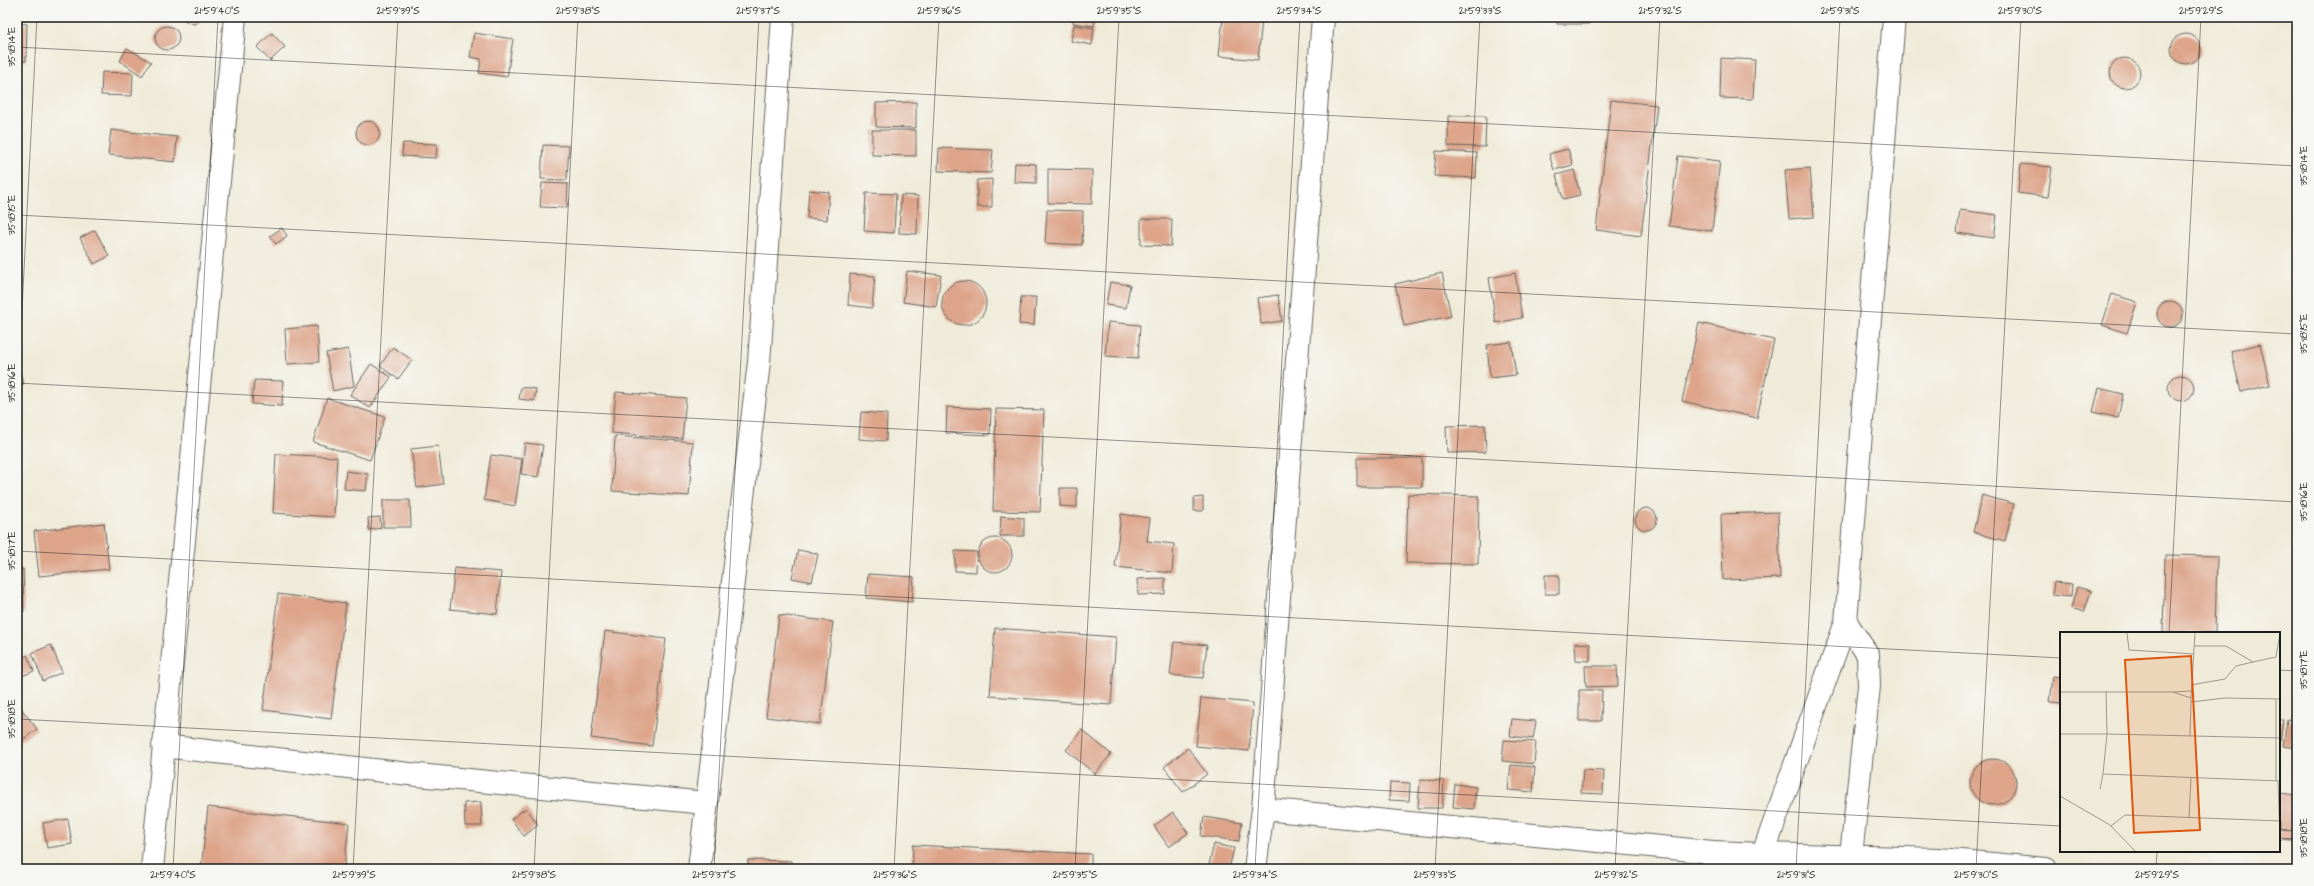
<svg xmlns="http://www.w3.org/2000/svg" width="2314" height="886" viewBox="0 0 2314 886" font-family="'Architects Daughter',sans-serif">
  <rect width="100%" height="100%" fill="#f6f6f2"/>
  <filter id="ink" filterUnits="userSpaceOnUse"><feTurbulence type="fractalNoise" baseFrequency=".025" numOctaves="2"/><feDisplacementMap in="SourceGraphic" scale="8" xChannelSelector="R" yChannelSelector="G"/><feConvolveMatrix kernelMatrix="1 2 1 2 8 2 1 2 1" color-interpolation-filters="sRGB"/></filter>
  <filter id="wash" filterUnits="userSpaceOnUse"><feTurbulence type="fractalNoise" baseFrequency=".012" numOctaves="4" result="noise"/><feDisplacementMap in="SourceGraphic" scale="16" xChannelSelector="R" yChannelSelector="G"/><feGaussianBlur stdDeviation="0.9" result="paint"/><feColorMatrix in="noise" values="0 0 0 0 0 0 0 0 0 0 0 0 0 0 0 0 0 1.4 0 .05"/><feComposite in="paint" operator="in"/></filter>
  <g filter="url(#wash)">
    <rect width="100%" height="100%" fill="#f0ebd9"/>
    <g id="blocks">
      <path fill="#dda48a" d="M182,17h22l-9,7 -8,-2z
        M1073,17h23l-2,9 -21,-3z
        M1223,17l39,2 -4,41 -39,-4z
        M1557,17h32v7h-32z
        M17,23l10,1 -1,37h-9z
        M1074,25l20,3 -2,17 -21,-4z
        M155 38a12 12 0 1 1 24 0a12 12 0 1 1-24 0Z
        M272,33l13,14 -15,14 -13,-14z
        M474,33l39,6 -6,38 -28,-4 2,-14 -11,-2z
        M2171 49a15 15 0 1 1 30 0a15 15 0 1 1-30 0Z
        M127,48l24,14 -9,14 -22,-15z
        M1721,58l34,2 -2,39 -33,-1z
        M2110 73a15 15 0 1 1 30 0a15 15 0 1 1-30 0Z
        M102,72l31,1 -1,23 -31,-1z
        M1611,100l46,5 -16,131 -45,-6z
        M916,102v26l-40,-1v-24z
        M1448,116h38l-1,31 -37,-1z
        M356 133a12 12 0 1 1 24 0a12 12 0 1 1-24 0Z
        M111,130l66,7 -2,25 -67,-7z
        M872,130h44v26l-44,-1z
        M403,143l34,1 -1,14 -34,-2z
        M543,145l26,1 -2,34 -26,-1z
        M939,148l54,2 -2,23 -53,-2z
        M1568,149l5,16 -19,5 -5,-16z
        M1436,151l41,2 -1,25 -42,-2z
        M1678,156l42,5 -8,70 -43,-5z
        M1015,163l21,1v19l-22,-1z
        M2021,164l31,3 -4,30 -30,-4z
        M1810,168l4,49 -25,2 -4,-49z
        M1048,169l44,1v34l-44,-1z
        M1574,170l6,25 -17,4 -7,-24z
        M992,179v28h-15v-27z
        M542,183l26,1 -1,24 -27,-1z
        M809,190l20,2 -2,28 -20,-2z
        M866,193l30,1 -2,39 -30,-2z
        M901,195l17,1 -1,38 -18,-1z
        M1047,210l36,1 -1,34 -37,-2z
        M1960,210l37,5 -3,23 -37,-5z
        M1141,219h31l-1,27 -30,-1z
        M282,228l5,8 -11,8 -6,-8z
        M95,230l14,26 -15,8 -14,-26z
        M907,271l34,4 -5,32 -33,-5z
        M1442,273l9,43 -47,10 -9,-42z
        M1515,273l7,45 -26,5 -7,-45z
        M850,274l25,2 -3,32 -24,-3z
        M942 303a22 22 0 1 1 44 0a22 22 0 1 1-44 0Z
        M1110,282l20,3 -4,23 -20,-3z
        M2112,294l25,8 -10,31 -25,-8z
        M1278,295l4,26 -21,3 -4,-26z
        M1021,297h15l-2,28 -15,-1z
        M2157 314a13 13 0 1 1 26 0a13 13 0 1 1-26 0Z
        M1108,322l32,3 -2,33 -33,-2z
        M1699,323l75,17 -17,78 -75,-17z
        M317,326l2,36 -32,2 -2,-35z
        M1511,342l5,33 -26,3 -3,-33z
        M2260,344l10,41 -29,7 -10,-41z
        M393,347l19,13 -14,19 -18,-13z
        M348,349l6,37 -21,5 -7,-38z
        M17,364l7,20 -7,2z
        M371,364l20,13 -21,31 -20,-13z
        M2168 388a13 13 0 1 1 26 0a13 13 0 1 1-26 0Z
        M254,380l29,1 -1,25 -30,-2z
        M521,387l15,2 -2,12 -15,-2z
        M2099,388l24,6 -5,24 -25,-6z
        M616,392l70,6 -4,41 -70,-6z
        M327,398l58,19 -15,43 -57,-18z
        M947,407l44,2 -1,26 -44,-2z
        M996,409l48,1 -4,102 -47,-1z
        M861,412l26,2 -1,27 -27,-2z
        M1485,425l1,27 -39,1 -1,-27z
        M615,436l78,6 -4,54 -77,-5z
        M525,443l18,2 -5,32 -17,-3z
        M438,446l5,38 -26,4 -6,-39z
        M276,454l61,3 -3,60 -61,-4z
        M491,455l31,4 -7,47 -31,-6z
        M1357,458h65v29h-65z
        M346,471l22,3 -2,17 -22,-2z
        M1060,488h17v19l-17,-1z
        M1408,494l71,2 -1,68 -72,-1z
        M1982,495l32,9 -9,37 -32,-9z
        M1203,497v14h-9v-13z
        M383,500h27l1,27h-28z
        M1635 519a11 11 0 1 1 22 0a11 11 0 1 1-22 0Z
        M1778,512l2,66 -57,2 -2,-66z
        M1121,514l29,4 -3,23 27,3 -2,29 -57,-6z
        M1001,516l23,2v18h-24z
        M380,517l1,11 -12,2 -1,-12z
        M104,523l5,46 -70,7 -5,-45z
        M978 555a17 17 0 1 1 34 0a17 17 0 1 1-34 0Z
        M798,550l20,4 -6,28 -20,-4z
        M955,551l22,1 -1,20 -21,-1z
        M2165,555l52,1 -2,77h-52z
        M455,568l46,4 -4,42 -47,-5z
        M23,569l1,43h-7v-42z
        M868,574l46,3 -2,25 -46,-4z
        M1545,575h14v19h-14z
        M1165,578v16l-27,1 -1,-16z
        M2054,582l18,2 -1,13 -19,-2z
        M2077,587l14,4 -7,21 -13,-4z
        M278,594l68,9 -15,116 -68,-9z
        M779,615l54,7 -13,102 -54,-7z
        M995,628l121,9 -5,68 -121,-9z
        M605,631l61,8 -14,107 -61,-8z
        M1174,642l33,3 -4,33 -33,-3z
        M1575,643l15,1v17l-14,-1z
        M51,645l11,27 -19,9 -11,-28z
        M27,655l7,16 -14,6 -3,-7v-10z
        M1585,666h32l1,20 -32,1z
        M2053,676l8,1v26l-11,-1z
        M1579,690h23l-1,31h-22z
        M1201,698l52,5 -4,48 -53,-5z
        M20,707l17,22 -19,14 -1,-33z
        M1512,719l24,2 -3,18 -23,-3z
        M2279,720h4l-3,24h-1z
        M2287,720l10,2v26l-14,-2z
        M1082,730l29,24 -16,20 -29,-24z
        M1504,740l32,2 -2,22 -32,-3z
        M1188,748l19,26 -24,18 -19,-25z
        M1970 782a23 23 0 1 1 46 0a23 23 0 1 1-46 0Z
        M1511,765l24,2 -2,25 -25,-2z
        M1583,770l21,1 -1,23 -22,-1z
        M1420,780l24,1 -2,27h-24z
        M1390,782l20,1 -1,18 -20,-1z
        M1455,784l21,3 -2,22 -21,-2z
        M2279,793l17,2 -3,36 -14,-2z
        M481,802l1,24h-17l-1,-23z
        M208,807l141,16 -5,46h-143z
        M526,808l12,17 -14,11 -13,-17z
        M1173,812l15,21 -19,14 -15,-21z
        M1204,817l38,6 -3,18 -38,-5z
        M68,819l4,25 -25,4 -4,-25z
        M2279,830l17,1 -1,10 -16,-1z
        M1214,844l20,4 -5,21h-21z
        M913,845l178,9v15h-179z
        M748,860l43,1v8h-43z"/>
    </g>
  </g>
  <g filter="url(#ink)">
    <use href="#blocks" fill-opacity="0" stroke="#66645e" stroke-width="1"/>
    <g fill="none" stroke-linecap="round" stroke-linejoin="round">
      <defs>
        <path id="minor" d="M1846,622l22,33 1,31 -18,170
          M163,746l255,29 288,28
          M1263,809l450,43v17
          M1713,852l50,2 83,-232 48,-605
          M1763,854l176,5 107,10
          M152,869l83,-852
          M699,869l60,-507 24,-345
          M1255,869l8,-60 60,-792"/>
      </defs>
      <use href="#minor" stroke="#66645e" stroke-width="24"/>
      <use href="#minor" stroke="#fff" stroke-width="22"/>
    </g>
  </g>
  <path fill="none" stroke="#1c1c1c" stroke-width="1" stroke-opacity="0.45" d="M17,47l2280,119M17,215l2280,119M17,383l2280,119M17,407l20,-390M17,551l2044,107M2169,633l32,-616M2279,670l18,1M17,719l2044,107M2279,838l18,1M173,869l45,-852M353,869l45,-852M534,869l44,-852M714,869l45,-852M894,869l45,-852M1075,869l44,-852M1255,869l45,-852M1435,869l45,-852M1615,869l45,-852M1796,869l44,-852M1976,869l45,-852M2156,869l1,-18"/>
  <g transform="translate(2060 632)">
    <rect width="220" height="220" fill="#f0ebd9"/>
    <path fill="none" stroke="#9b988d" stroke-width="1" d="M67,1l2,17 65,4M193,30l23,-5 4,-24M131,53l34,-6 11,-13 17,-4 -27,-16h-32M0,60h113l18,6v4M113,60l18,-1M131,66l4,-65M216,67v82M0,102h47l-1,-43M130,104l1,-34 34,-4 55,1M220,106l-173,-4 -4,40 177,7M218,149l2,60M40,157l3,-15M0,164l50,29 25,26M129,186l2,-41M51,194l14,-11 155,6"/>
    <path fill="#de560d" fill-opacity="0.15" stroke="#de560d" stroke-width="2" d="M131,24l9,174 -66,3 -9,-173z"/>
    <rect width="220" height="220" fill="none" stroke="#1c1c1c" stroke-width="2"/>
  </g>
  <rect width="2314" height="886" fill="none" stroke="#f6f6f2" stroke-width="44"/>
  <rect x="22" y="22" width="2270" height="842" fill="none" stroke="#1c1c1c" stroke-width="1.5"/>
  <g font-size="10" text-anchor="middle" fill="#1c1c1c">
    <text x="217" y="14">21°59'40"S</text>
    <text x="398" y="14">21°59'39"S</text>
    <text x="578" y="14">21°59'38"S</text>
    <text x="758" y="14">21°59'37"S</text>
    <text x="939" y="14">21°59'36"S</text>
    <text x="1119" y="14">21°59'35"S</text>
    <text x="1299" y="14">21°59'34"S</text>
    <text x="1480" y="14">21°59'33"S</text>
    <text x="1660" y="14">21°59'32"S</text>
    <text x="1840" y="14">21°59'31"S</text>
    <text x="2020" y="14">21°59'30"S</text>
    <text x="2201" y="14">21°59'29"S</text>
    <text transform="translate(11 47) rotate(-90)" y="4">35°18'14"E</text>
    <text transform="translate(2303 166) rotate(-90)" y="4">35°18'14"E</text>
    <text transform="translate(11 215) rotate(-90)" y="4">35°18'15"E</text>
    <text transform="translate(2303 334) rotate(-90)" y="4">35°18'15"E</text>
    <text transform="translate(11 383) rotate(-90)" y="4">35°18'16"E</text>
    <text transform="translate(2303 502) rotate(-90)" y="4">35°18'16"E</text>
    <text transform="translate(11 551) rotate(-90)" y="4">35°18'17"E</text>
    <text transform="translate(2303 670) rotate(-90)" y="4">35°18'17"E</text>
    <text transform="translate(11 719) rotate(-90)" y="4">35°18'18"E</text>
    <text transform="translate(2303 838) rotate(-90)" y="4">35°18'18"E</text>
    <text x="173" y="878">21°59'40"S</text>
    <text x="354" y="878">21°59'39"S</text>
    <text x="534" y="878">21°59'38"S</text>
    <text x="714" y="878">21°59'37"S</text>
    <text x="895" y="878">21°59'36"S</text>
    <text x="1075" y="878">21°59'35"S</text>
    <text x="1255" y="878">21°59'34"S</text>
    <text x="1435" y="878">21°59'33"S</text>
    <text x="1616" y="878">21°59'32"S</text>
    <text x="1796" y="878">21°59'31"S</text>
    <text x="1976" y="878">21°59'30"S</text>
    <text x="2157" y="878">21°59'29"S</text>
  </g>
</svg>
